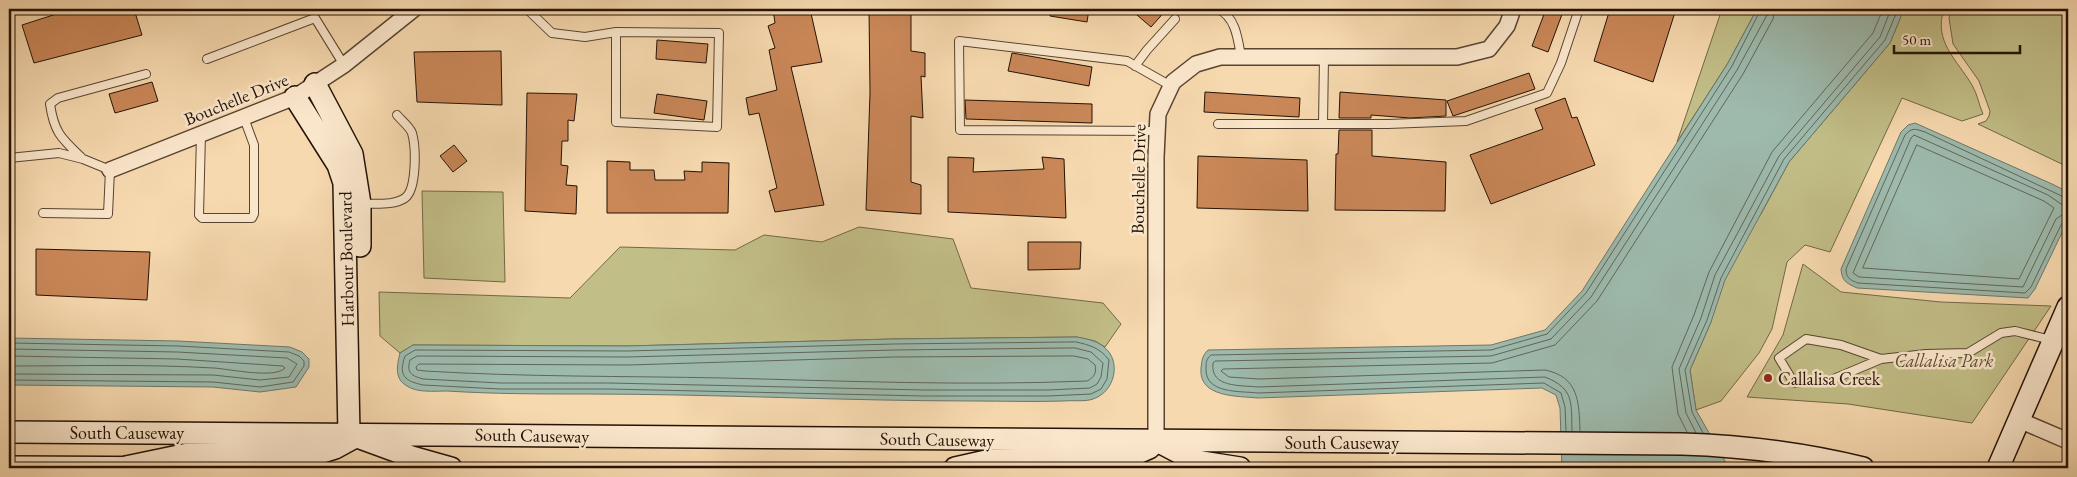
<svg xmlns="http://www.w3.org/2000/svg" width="2077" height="477" viewBox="0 0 2077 477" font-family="'EB Garamond',serif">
  <rect width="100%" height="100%" fill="#f7d9af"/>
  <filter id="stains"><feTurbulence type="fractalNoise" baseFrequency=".004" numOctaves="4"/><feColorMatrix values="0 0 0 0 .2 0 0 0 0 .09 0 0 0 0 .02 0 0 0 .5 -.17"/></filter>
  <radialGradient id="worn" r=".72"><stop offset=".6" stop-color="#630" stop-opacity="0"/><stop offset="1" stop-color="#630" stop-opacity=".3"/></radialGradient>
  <path fill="#c2be87" stroke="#726846" d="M1722,9h35l-29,54 -51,79z
    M1904,9h40c-11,32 13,51 28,76 5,8 7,20 11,29l-21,7 -60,-23 -72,154 -25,-7 -18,17 -15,67 -13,24 -38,48 -25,9 -6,-40 21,-48 -13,-33 63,-75 28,-52 101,-119z
    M1952,9h116v158l-90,-43 8,-3 3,-5 1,-5 -11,-30 -26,-37 -4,-26z
    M422,191l81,1 2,90 -81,-4z
    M859,227l94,12 18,49 132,15 18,21 -16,23 -10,-6 -18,-4 -183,2 -267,7 -214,-1 -13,8 -20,-17 -1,-44 191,6 50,-51 115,3 29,-15 58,7z
    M1803,264l38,28 100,10 110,4 -79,117 -124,-19 -101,-7 36,-62z"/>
  <path fill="#9dbaad" stroke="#6c776a" d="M1757,9h147l-14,34 -101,119 -64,118 -14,42 -21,48 6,40 33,58h-167l-2,-60 -4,-13 -14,-7 -284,10c-19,-2 -60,0 -57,-30 1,-8 1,-12 7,-18l283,-5 54,-15 37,-39 146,-228z
    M1915,123l137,61 10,5 6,7v24l-33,69 -7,9 -171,-10c-11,-5 -15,-7 -16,-19l60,-137 7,-7z
    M1077,337c9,2 19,3 27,10 18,14 11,45 -11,52 -8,3 -20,1 -29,2 -30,1 -60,0 -90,0 -129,0 -258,-7 -387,-7 -47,0 -93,0 -140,-3 -12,0 -30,2 -40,-5 -13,-7 -10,-21 -7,-33l13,-8 214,1 267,-7z
    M9,338l169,3 112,6 12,5 7,7v8l-13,20 -36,5 -47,-5 -204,-2z"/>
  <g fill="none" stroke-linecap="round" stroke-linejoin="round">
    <path stroke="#60665a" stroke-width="1" d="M1917,145l127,56 10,7 -35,71 -156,-11z
      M2068,199l-143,-67c-9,-3 -13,-5 -20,3l-59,134c0,9 4,11 12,14l167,10 6,-6 31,-64 6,-3
      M2068,205l-7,-1 -13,-9 -134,-60 -3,3 -58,135 6,4 164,10 33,-68 6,-4 6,-2
      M1076,342c14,3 24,6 33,18l-2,19 -6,10 -10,5 -43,2h-124l-315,-7h-109l-77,-4c-18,-4 -25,-9 -18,-29l10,-6 212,1 267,-7z
      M9,343l169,3 111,6 10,4 5,5v5l-11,16 -33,5 -47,-5 -204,-2
      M1075,348l16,4 12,11 -2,14 -4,7 -7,4 -42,2h-124l-315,-7h-109l-77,-4c-11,-3 -17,-6 -13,-19l7,-4 210,1 267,-7z
      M9,349l168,3 110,6 10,6 -8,13 -29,3 -47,-5 -204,-1
      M9,356l168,3 106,7 2,2c-10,11 -56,1 -71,0 -68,-4 -137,-2 -205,-2
      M1074,356l14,3 7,6c2,7 -1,13 -8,16 -121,5 -242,0 -363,-3 -100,-2 -200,-1 -299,-7l-8,-1 -1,-3 3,-3 209,1 266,-8z
      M1566,431l-1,-24 -4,-14 -17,-10 -286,10c-17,-2 -53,1 -52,-24 0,-6 0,-10 5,-14l280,-5 56,-16 39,-41 146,-227 29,-57
      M1572,431c-1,-28 3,-42 -27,-54l-287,10c-18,-2 -48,1 -45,-24l2,-2 276,-5 60,-17 40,-42 146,-227 30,-55 1,-6
      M1580,431c-1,-29 -1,-54 -35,-61l-286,9 -30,-2 -8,-6 2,-2 269,-6 63,-18 42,-44 146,-227 30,-55 2,-10
      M1687,432l-9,-18 -6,-47 22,-52 15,-43 63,-120 101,-119 10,-24
      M1696,433l-10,-20 -7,-44 22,-51 14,-43 64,-119 101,-119 11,-28
      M1703,433l-11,-21 -7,-42 22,-50 14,-42 63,-119 101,-119 13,-31"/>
  </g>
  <path fill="#ca8758" stroke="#231206" d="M72,9h62l8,26 -108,28 -12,-38z
    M773,9h37l12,53 -31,5 33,138 -49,7 -6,-21 8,-3 -18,-75 -10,2 -3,-17 31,-8 -8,-40 6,-2 -7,-22 7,-3z
    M869,9h42v42l14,2v24l-4,-1 2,42 -12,-2v66l10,3v29l-55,-4 4,-117z
    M1050,9h39l-2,13 -37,-6z
    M1130,9h37l-16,18z
    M1546,9h18l-16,43 -16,-6z
    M1610,9h66l-23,73 -59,-21z
    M657,40l51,4 -2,19 -50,-4z
    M501,51l1,54 -85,-3 -3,-50z
    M1012,53l80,14 -3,19 -81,-15z
    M1529,73l6,16 -82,27 -6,-15z
    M152,82l6,19 -43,12 -6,-19z
    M1205,92l95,6 -1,19 -95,-5z
    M1340,92l106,8v16l-36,2 -39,-3v3h-32z
    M527,93l50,1 -3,27 -6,-1v21h-6l-1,24 7,1 -2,19 11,1 -1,28 -51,-3z
    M657,94l50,7 -3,19 -50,-7z
    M1565,98l7,20 5,-1 18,48 -104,39 -21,-49 73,-26 -8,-20z
    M965,100l127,4v19l-126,-4z
    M1339,130h33v26l74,6 -1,49 -110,-1 1,-56h2z
    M454,145l13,16 -14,11 -13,-16z
    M1198,156l109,4 1,51 -111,-3z
    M948,157l26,1 -1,14 71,-3 -2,-12 22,2 2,59 -118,-6z
    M607,161l23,1v8h24l1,10h30l-1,-9 18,1v-10l27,1 -1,50h-121z
    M1028,242h53l-1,27 -52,1z
    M36,249l114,3 -3,48 -111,-5z"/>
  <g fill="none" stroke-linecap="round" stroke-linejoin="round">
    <defs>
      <path id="lane" d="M527,9l25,24 33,4 31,-5 103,1 -2,94 -101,-5v-90
        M1183,9h1
        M1218,9c18,8 20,31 23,48
        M1324,57l-1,67h65l78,-3 81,-28 14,-30 18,-54
        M207,59l108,-41 29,47
        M1135,66l12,-16 28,-31
        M1218,124h105
        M1157,131l-197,-1 -1,-89 168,20 44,25
        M201,134l-2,81 3,3h50l2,-4v-69l-10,-27
        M81,157c-20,-19 -27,-25 -31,-53l8,-6 88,-24
        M9,158l50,-5 24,6 27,11 -2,44 -65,-1
        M362,204c13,-1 31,2 43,-6 12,-9 11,-51 7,-65 -2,-6 -11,-13 -15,-18
        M1881,359l-50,21 -37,3 -15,-25 27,-19 35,6 40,14 45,-5 42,-1 33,-20 14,-2 36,9"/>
      <path id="street" d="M110,170l185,-73 49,-32 70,-56
        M2019,420l49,21
        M1156,441v-284l2,-43 15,-32 23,-18 24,-7h237l32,-8 18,-23 6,-17"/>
      <path id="secondary" d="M315,84l37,70 8,50v42
        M295,97l43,68 6,18 5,251 63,23 39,11
        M9,432l1673,12c63,2 120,9 181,24
        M1159,442l36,19 45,7
        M9,467l197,1
        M126,467l67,-14 123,1 19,-6 22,-12
        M955,468l40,-9 127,1 27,-12 7,-7
        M1998,468l70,-161"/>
    </defs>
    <use href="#lane" stroke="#584430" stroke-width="10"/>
    <use href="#street" stroke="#584430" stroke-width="18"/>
    <use href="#secondary" stroke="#231206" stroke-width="24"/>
    <use href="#lane" stroke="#fae6cb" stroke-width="8"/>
    <use href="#street" stroke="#fae6cb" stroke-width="15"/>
    <use href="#secondary" stroke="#fae6cb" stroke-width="21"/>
  </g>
  <circle fill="#8f2418" stroke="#fae6cb" stroke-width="2" cx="1768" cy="378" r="5"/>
  <g text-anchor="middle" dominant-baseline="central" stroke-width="5" stroke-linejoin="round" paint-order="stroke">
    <g font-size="18" fill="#231206" stroke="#fae6cb">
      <text transform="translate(236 99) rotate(-22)">Bouchelle Drive</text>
      <text transform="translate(1138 179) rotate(-89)">Bouchelle Drive</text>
      <text transform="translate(346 259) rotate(-91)">Harbour Boulevard</text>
      <text x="127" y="432">South Causeway</text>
      <text transform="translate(532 435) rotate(1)">South Causeway</text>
      <text transform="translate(937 439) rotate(1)">South Causeway</text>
      <text x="1342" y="442">South Causeway</text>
    </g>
    <g font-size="18" font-style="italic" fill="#5b4e33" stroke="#fae6cb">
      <text x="1944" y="360">Callalisa Park</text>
    </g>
    <g font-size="18" fill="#231206" stroke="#fae6cb" text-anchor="start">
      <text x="1778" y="378">Callalisa Creek</text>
    </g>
  </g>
  <rect width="2077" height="477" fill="none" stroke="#f7d9af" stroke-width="30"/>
  <rect x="10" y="10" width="2057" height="457" fill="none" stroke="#231206" stroke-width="2.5"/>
  <rect x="15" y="15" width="2047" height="447" fill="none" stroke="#231206"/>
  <path d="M1894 45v8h126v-8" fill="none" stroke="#231206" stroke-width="2.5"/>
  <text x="1902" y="45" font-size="15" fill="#231206" stroke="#fae6cb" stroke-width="4" paint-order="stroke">50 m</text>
  <rect width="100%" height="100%" filter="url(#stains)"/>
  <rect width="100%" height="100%" fill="url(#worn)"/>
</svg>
